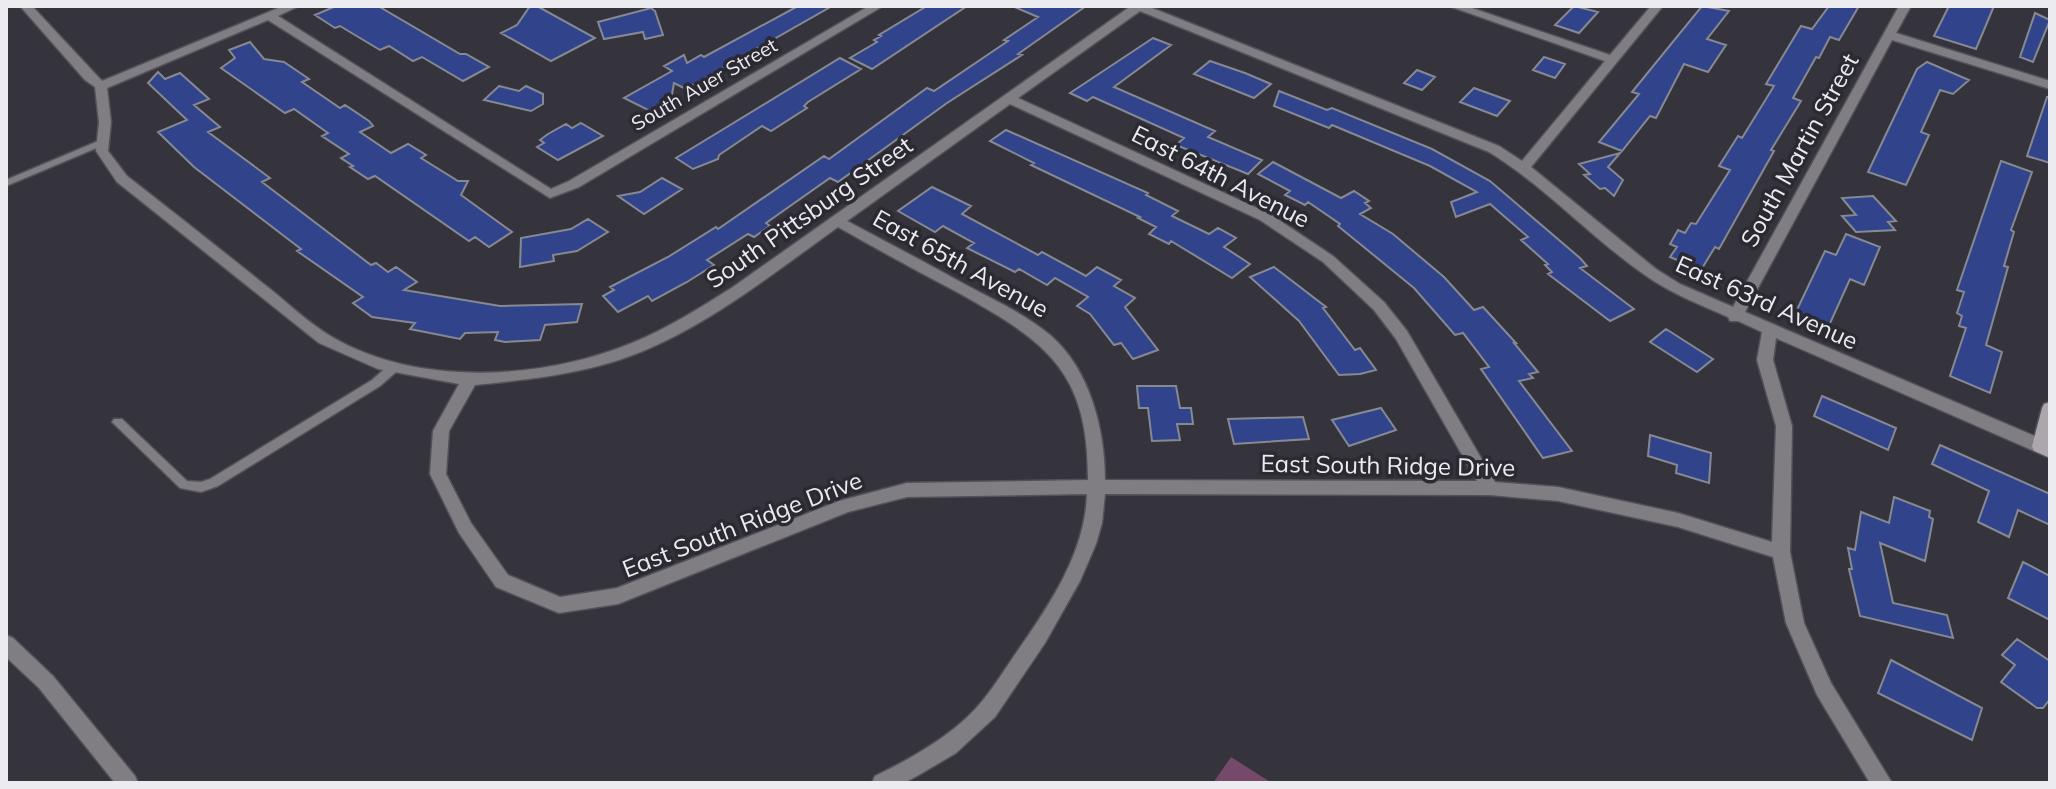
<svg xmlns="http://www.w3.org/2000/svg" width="2056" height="789" viewBox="0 0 2056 789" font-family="Mulish,sans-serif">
  <rect width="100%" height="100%" fill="#35343c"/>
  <path fill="#744969" d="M1231,757l41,26h-59z"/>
  <path fill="#31438b" stroke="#868992" stroke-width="2" d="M336,6h42l82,48h6l23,13 -26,14 -41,-24 -9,4 -24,-15 -9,4 -40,-24 -5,2 -20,-13z
    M530,6h7l58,32 -44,23 -50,-28 16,-8z
    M798,6h34l-146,83 -12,-6 -3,17 -21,11 -26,-13 48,-27 -8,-5 20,-11 3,8 14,-8 3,2z
    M927,6h40l-95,63 -22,-11 27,-16 -3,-2 7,-4 -2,-1z
    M1012,6h74l-68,48 4,1 -75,48 -109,79 -8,-4 -64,45 4,3 -16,11 -6,-3 -41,26 7,5 -27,17 -35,19 -4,-5 -30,16 -15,-16 11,-6 -4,-3 58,-30 48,-30 2,2 106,-73 5,3 98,-71 7,3 74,-50 -4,-1 34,-23z
    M1574,6l24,6 -19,21 -24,-8z
    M1702,6l27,5 -22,28 19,6 -18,27 -24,-8 -28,54 -6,-2 -28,35 -23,-9 40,-48 -7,-2z
    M1829,6h30l-20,34 -9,-3 -11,21 -3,-1 -23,41 8,3 -30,49 3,1 -55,98 -4,-2 -14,23 -31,-13 7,-10 -7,-3 8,-14 7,3 6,-10 5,1 34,-54 -11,-4 19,-30 4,2 32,-52 -8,-2 35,-58 11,3z
    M1949,6h45l-18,43 -42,-13z
    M651,8l4,3 8,24 -18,4 -2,-7 -39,7 -6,-17z
    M2035,13l15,7 -17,42 -13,-5z
    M1153,38l18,7 -57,42 101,44 -7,6 54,23 -14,14 -72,-29 8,-7 -91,-41 -6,4 -17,-8z
    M250,42l14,17 20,3 25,17 -7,3 38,26 5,-3 24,16 4,5 -13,6 31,21 17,-9 18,11 -5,3 37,23h10l-7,14 51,37 -23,15 -14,-10 -6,4 -94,-65 -7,3 -18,-12 3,-1 -12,-8 8,-4 -27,-18 6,-3 -34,-24 -9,4 -64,-45 14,-10 -6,-8z
    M1544,57l21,7 -10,14 -22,-8z
    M840,58l21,11 -53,33 -4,4 3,2 -36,23 -9,-5 -43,29 -1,4 -25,10 -17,-11z
    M1210,61l35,12 26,11 -17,14 -60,-24z
    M1927,62l42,18 -16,14 -13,-4 -19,42 8,3 -23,50 -38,-13 49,-103z
    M1417,70l18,7 -13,13 -18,-7z
    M158,72l7,7 15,-6 29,26 -15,6 26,22 -12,5 62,46 -8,4 109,83 5,-2 12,9 8,-5 21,15 -13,8 96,16 82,-2 -5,18 -32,3 -5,15 -35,2 -10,-2 3,-8 -33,1 -5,6 -50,-10 5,-6 -43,-6 -19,-14 10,-6 -66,-46 4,-2 -107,-82 -36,-35 29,-12 -39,-37z
    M499,86l20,5 7,-5 17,8v10l-12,7 -47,-11z
    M1474,88l36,13 -13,15 -37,-14z
    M1279,91l48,19 5,-2 100,41 58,32 90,77 7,8 -7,2 54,41 -24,12 -62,-47 4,-2 -7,-7 3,-1 -27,-24 7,-3 -38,-33 -34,13 -5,-15 26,-10 -47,-26 -98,-41 -3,3 -55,-22z
    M2047,97h3v66l-23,-7z
    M581,123l22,13 -45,24 -21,-13 7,-4 -4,-3 8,-6 18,-10 6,4z
    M1006,130l142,63 -2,2 32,16 -6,5 37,18 9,-6 18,10 -12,9 26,17 -18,14 -61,-37 -2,3 -20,-10 7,-7 -18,-9 2,-1 -109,-52 3,-2 -44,-22z
    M1620,153l-12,14 15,13 -9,16 -9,-8 -5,1 -16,-14 6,-1 -11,-10z
    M2001,161l31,11 -21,58 3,2 -10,34 4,1 -22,78 16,7 -12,41 -40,-17 16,-48 -7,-2 3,-10 -5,-3 7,-21 -7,-2z
    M1273,162l68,36 13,-7 15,10 -4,2 6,5 -11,6 33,20 51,43 30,33 9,-3 33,36h-2l24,29 -9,2 4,4 -14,3 53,70 -29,7 -62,-89 8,-2 -26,-34 -8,2 -41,-47 -76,-62 2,-2 -32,-22 -3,3 -20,-10 5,-4 -32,-17z
    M662,178l20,11 -38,25 -26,-18 22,-4z
    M932,187l39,19 -9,8 76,41 4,-3 44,24 11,-9 24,13 -7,6 21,12 -10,9 33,43 -25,9 -12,-16 -7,2 -24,-31 -13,-8 11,-9 -33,-19 -8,7 -28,-16 -4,3 -48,-24 7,-5 -31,-17 -8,6 -37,-21z
    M1873,196l23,25 -8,1 7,8 -39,2 -14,-16 14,-1 -14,-17z
    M588,219l20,13 -31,19 -24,4 1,6 -34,6 1,-29 50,-9z
    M1846,234l34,13 -16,38 -14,-6 -23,51 -33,-14 31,-65 11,4z
    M1274,267l52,40 -3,1 32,42 5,-2 16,22 -16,4 -21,1 -40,-54 -49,-44z
    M1666,329l47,30 -16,13 -47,-30z
    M1137,386h39l4,22h11l2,16h-16l3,16 -28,1 -4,-33h-9z
    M1822,396l74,32 -8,22 -74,-34z
    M1381,408l15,22 -47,16 -17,-26z
    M1303,417l6,22 -75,5 -6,-25z
    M1650,435l61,18 -2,30 -33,-10 1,-8 -29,-9z
    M1940,445l110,49v31l-32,-15 -9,27 -31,-15 11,-31 -57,-27z
    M1894,497l36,14 -1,6 4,2 -8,42 -45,-18 13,60 54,12 6,23 -93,-22 -11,-47h3l-4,-21 7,2 6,-38 28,11z
    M2023,562l27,14v44l-42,-22z
    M2017,639l33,22v38l-7,9h-6l-36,-26 14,-17 -13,-10z
    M1891,660l91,48 -10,32 -94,-47z"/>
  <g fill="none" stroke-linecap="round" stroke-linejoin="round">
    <defs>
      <path id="lane" d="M103,139l4,3 -1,2 -100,42v-6z
        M392,365l5,4 -1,3 -16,14 -162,100 -17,6 -21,-4 -68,-66 2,-3h8l65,62 14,1 9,-3 162,-99 16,-14z"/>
      <path id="street" d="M20,6h12l70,75 181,-75h16l-21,10 273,173 18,-8 300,-175h14l-304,181 -29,11 -282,-178 -161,68 4,34 -3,29 19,25c46,36 92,72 138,109 22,17 43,38 67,52 86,50 210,43 300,6 36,-15 68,-35 101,-56l398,-281h16l352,140 23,15 83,-100 -156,-55h17l144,49 41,-49h12l-132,161 125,102 24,15 53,23 166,-301h12l-15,27 154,48v8l-158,-49 -147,272 301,129 2,5 -2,5h-12l-258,-113 -3,22 19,66 -2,126 14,71 27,60 61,100h-22l-53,-88 -31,-72 -13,-66 -95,-30 -120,-26 -68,-6 -385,-1 -3,29 -6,21 -16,37 -35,62 -50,74 -39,36 -39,23 -13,7h-32l3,-7c31,-15 62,-32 88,-55 21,-18 34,-40 49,-62 34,-49 73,-103 75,-165l-180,3 -59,15 -230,92 -59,9 -63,-26 -37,-54 -29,-59 3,-43 26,-47 -81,-15 -59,-26 -202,-161 -21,-31 3,-29 -4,-35 -10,-7zM1140,11l349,141c57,35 101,85 156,123 25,18 54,29 83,42l2,4h8l24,11 -5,28 19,66 -4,116 -94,-29 -120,-26 -63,-5 -88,-151 -23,-29 -51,-46 -63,-42 -252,-116zM1010,104l250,116 63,42 51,48 22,29 81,142 -372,-1c0,-50 -15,-111 -55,-145 -25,-21 -56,-35 -84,-50 -40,-22 -79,-43 -119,-64zM838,227c39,22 79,44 119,65 88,49 132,78 131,188l-181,3 -68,18 -222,87 -57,9 -52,-22 -37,-52 -25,-49 3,-43 26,-46c49,-5 97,-10 144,-25 81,-27 150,-84 219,-133z
        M6,635l7,3 40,38 82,100 3,7h-23l-76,-95 -33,-31z"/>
      <path id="secondary" d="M2050,402v56l-16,-7 -2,-5 10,-38 2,-4z"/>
    </defs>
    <use href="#lane" stroke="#525159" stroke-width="3"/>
    <use href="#street" stroke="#525159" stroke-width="3"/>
    <use href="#secondary" stroke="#525159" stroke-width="3"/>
    <use href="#lane" fill="#807e82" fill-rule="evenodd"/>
    <use href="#street" fill="#807e82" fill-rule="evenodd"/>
    <use href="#secondary" fill="#aba7ad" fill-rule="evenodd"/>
  </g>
  <g text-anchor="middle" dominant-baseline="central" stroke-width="7" stroke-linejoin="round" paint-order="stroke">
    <g font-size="20" fill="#ecebf0" stroke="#2b2a32">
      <text transform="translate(704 84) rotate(-30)">South Auer Street</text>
    </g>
    <g font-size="24" fill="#ecebf0" stroke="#2b2a32">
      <text transform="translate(1799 150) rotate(-61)">South Martin Street</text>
      <text transform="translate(1221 176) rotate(27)">East 64th Avenue</text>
      <text transform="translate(809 212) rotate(-35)">South Pittsburg Street</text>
      <text transform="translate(961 263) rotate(29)">East 65th Avenue</text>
      <text transform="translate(1767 302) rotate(24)">East 63rd Avenue</text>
      <text transform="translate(1388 465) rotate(1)">East South Ridge Drive</text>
      <text transform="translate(742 524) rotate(-21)">East South Ridge Drive</text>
    </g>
  </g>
  <rect width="2056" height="789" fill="none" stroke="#ecebf0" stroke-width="16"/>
</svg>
